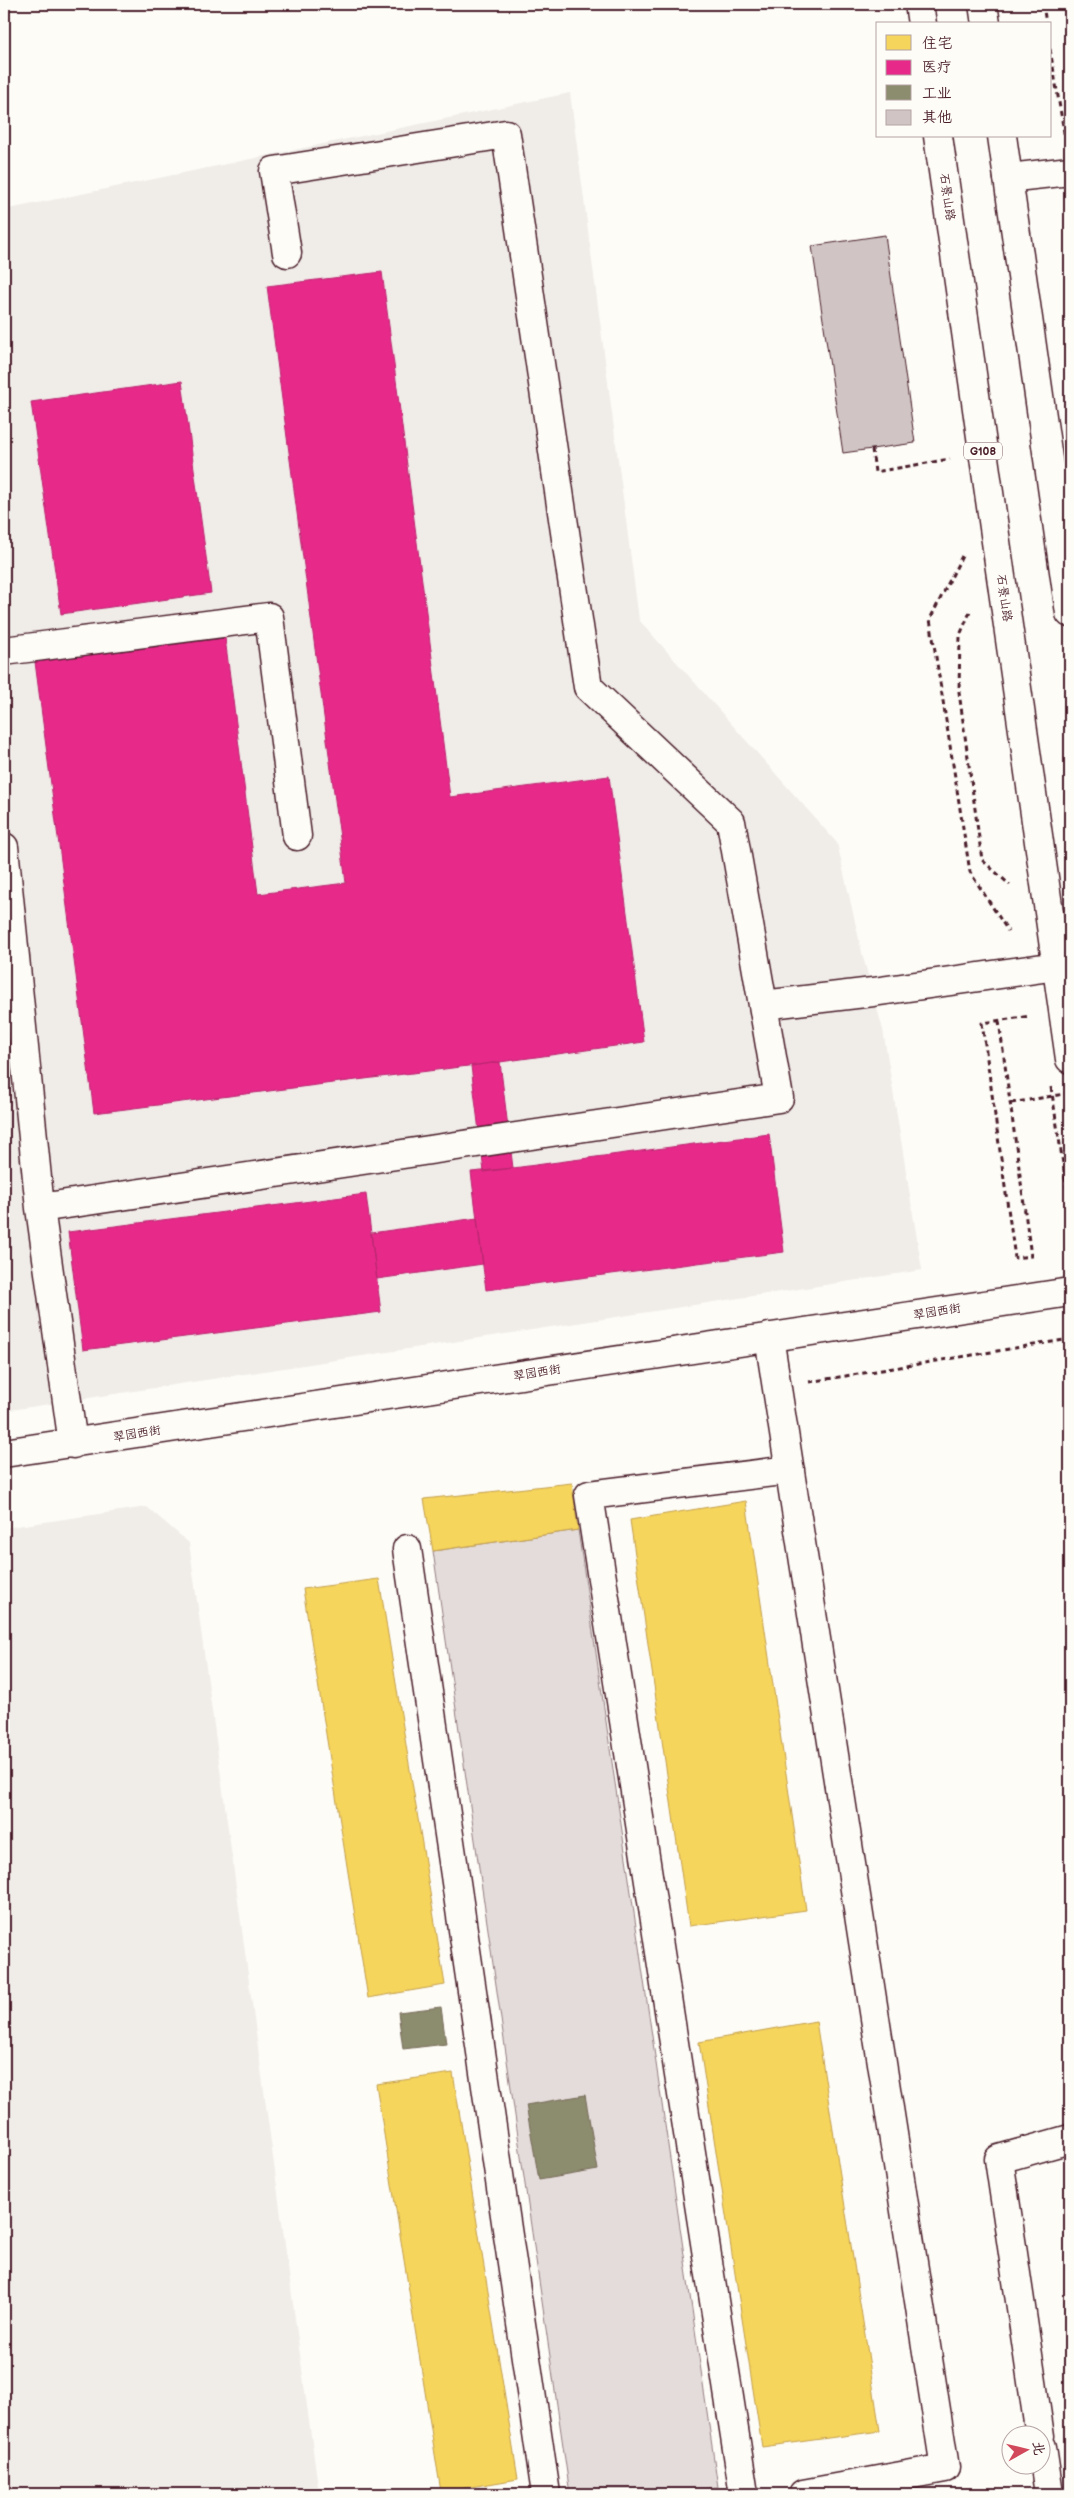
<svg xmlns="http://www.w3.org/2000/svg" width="1074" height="2498" viewBox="0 0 1074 2498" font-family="'Balsamiq Sans','LXGW WenKai TC',sans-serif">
  <rect width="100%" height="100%" fill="#fdfcf7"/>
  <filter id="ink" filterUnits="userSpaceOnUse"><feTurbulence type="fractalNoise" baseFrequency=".02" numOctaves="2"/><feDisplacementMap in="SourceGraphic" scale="10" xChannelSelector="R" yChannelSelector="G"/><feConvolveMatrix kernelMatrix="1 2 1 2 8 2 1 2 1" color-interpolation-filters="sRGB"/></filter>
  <g filter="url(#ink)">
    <path fill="#f0ece8" d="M570,93l69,527 198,223 26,114 20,73 39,240 -918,141v-1201z
      M147,1507l42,36 130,951h-315v-966z"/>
    <path fill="#e3dcda" stroke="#967e82" d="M578,1530l140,957 -52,7h-96l-137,-943z"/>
    <path fill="#f6d55c" stroke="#c29e4d" d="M572,1483l6,47 -145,21 -9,-52z
      M746,1501l60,409 -117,16 -59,-406z
      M379,1579l66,406 -77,13 -65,-409z
      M816,2021l64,410 -118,16 -63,-405z
      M453,2073l65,406 -77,13 -65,-408z"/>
    <path fill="#e7298a" stroke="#b8266e" d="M382,272l68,525 159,-21 35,266 -144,20 -406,51 -59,-451 190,-24 33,256 88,-11 -79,-597z
      M182,381l29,212 -150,21 -30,-212z
      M500,1062l13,106 -29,4 -13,-106z
      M769,1134l15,118 -298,38 -15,-118 42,-4z
      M366,1194l15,118 -298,38 -15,-118z
      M477,1218l6,46 -106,15 -6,-46z"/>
    <path fill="#8c8c6e" stroke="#786b5a" d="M441,2007l5,37 -43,5 -5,-37z
      M585,2095l13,75 -59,10 -13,-75z"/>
    <path fill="#d0c5c4" stroke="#4a1f2b" d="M885,235l30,208 -72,10 -31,-207z"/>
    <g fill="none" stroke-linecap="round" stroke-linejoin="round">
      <defs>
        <path id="minor" d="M1008,178l62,-7
          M287,253l-13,-82 232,-37 82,553 143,135 32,183
          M4,651l265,-34 28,219
          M4,847l36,361
          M769,1337l176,1131 -142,26
          M73,1444l-33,-236 739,-110 -16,-93 110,-13 184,-26
          M4,1453l1066,-161
          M407,1549l139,945
          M1040,2436l-41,-277 71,-20
          M1042,2447l7,47
          M744,2494l-155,-999 201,-25"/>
        <path id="highway" d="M919,4l3,20
          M983,4l3,20
          M938,136l132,923
          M1002,136l68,477"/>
      </defs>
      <use href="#minor" stroke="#4a1f2b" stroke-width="31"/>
      <use href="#highway" stroke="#4a1f2b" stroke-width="31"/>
      <path stroke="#4a1f2b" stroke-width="3" stroke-dasharray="5 4" stroke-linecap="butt" d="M1043,4l3,20
        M1050,49l15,89
        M872,449l3,23 75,-13
        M962,556l-32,63 40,253 38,59
        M970,612l-10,23 -1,57 23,168 28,25
        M999,1021l32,235 -16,2 -33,-235 48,-7
        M1051,1087l19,122
        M809,1382l261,-43"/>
      <use href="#minor" stroke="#fdfcf7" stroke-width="28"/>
      <use href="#highway" stroke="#fdfcf7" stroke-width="28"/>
      <path stroke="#4a1f2b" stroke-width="3" stroke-dasharray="5 4" stroke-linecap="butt" d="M1011,1103l59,-10"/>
    </g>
  </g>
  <g text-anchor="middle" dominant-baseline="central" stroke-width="5" stroke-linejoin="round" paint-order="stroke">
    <rect fill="#fdfcf7" stroke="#806168" stroke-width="1" x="964" y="442.5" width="38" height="17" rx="4"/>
    <g font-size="11" font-weight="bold" fill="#4a1f2b">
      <text x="983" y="451">G108</text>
    </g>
    <g font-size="12" fill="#4a1f2b" stroke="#fdfcf7">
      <text transform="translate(947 197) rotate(82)">石景山路</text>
      <text transform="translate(1004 598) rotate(82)">石景山路</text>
      <text transform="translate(937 1312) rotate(-9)">翠园西街</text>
      <text transform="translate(537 1373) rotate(-9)">翠园西街</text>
      <text transform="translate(137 1434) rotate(-9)">翠园西街</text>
    </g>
  </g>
  <rect width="1074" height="2498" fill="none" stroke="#fdfcf7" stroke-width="20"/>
  <rect x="10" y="10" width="1054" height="2478" fill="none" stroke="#4a1f2b" stroke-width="2" filter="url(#ink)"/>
  <rect x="876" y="22" width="175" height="115" fill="#fdfcf7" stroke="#b5a4a5"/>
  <rect x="886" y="35" width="25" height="15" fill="#f6d55c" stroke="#b5a4a5"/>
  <text x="922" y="48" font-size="15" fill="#4a1f2b">住宅</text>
  <rect x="886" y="60" width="25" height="15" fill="#e7298a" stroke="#b5a4a5"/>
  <text x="922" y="72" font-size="15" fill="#4a1f2b">医疗</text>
  <rect x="886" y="85" width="25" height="15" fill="#8c8c6e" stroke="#b5a4a5"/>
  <text x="922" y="98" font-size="15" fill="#4a1f2b">工业</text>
  <rect x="886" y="110" width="25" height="15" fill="#d0c5c4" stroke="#b5a4a5"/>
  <text x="922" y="122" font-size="15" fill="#4a1f2b">其他</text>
  <g transform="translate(1026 2450) rotate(82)"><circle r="24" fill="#fdfcf7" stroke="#b5a4a5"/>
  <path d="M0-4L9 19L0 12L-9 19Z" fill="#d1495b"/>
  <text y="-8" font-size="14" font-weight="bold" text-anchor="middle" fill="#4a1f2b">北</text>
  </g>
</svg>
